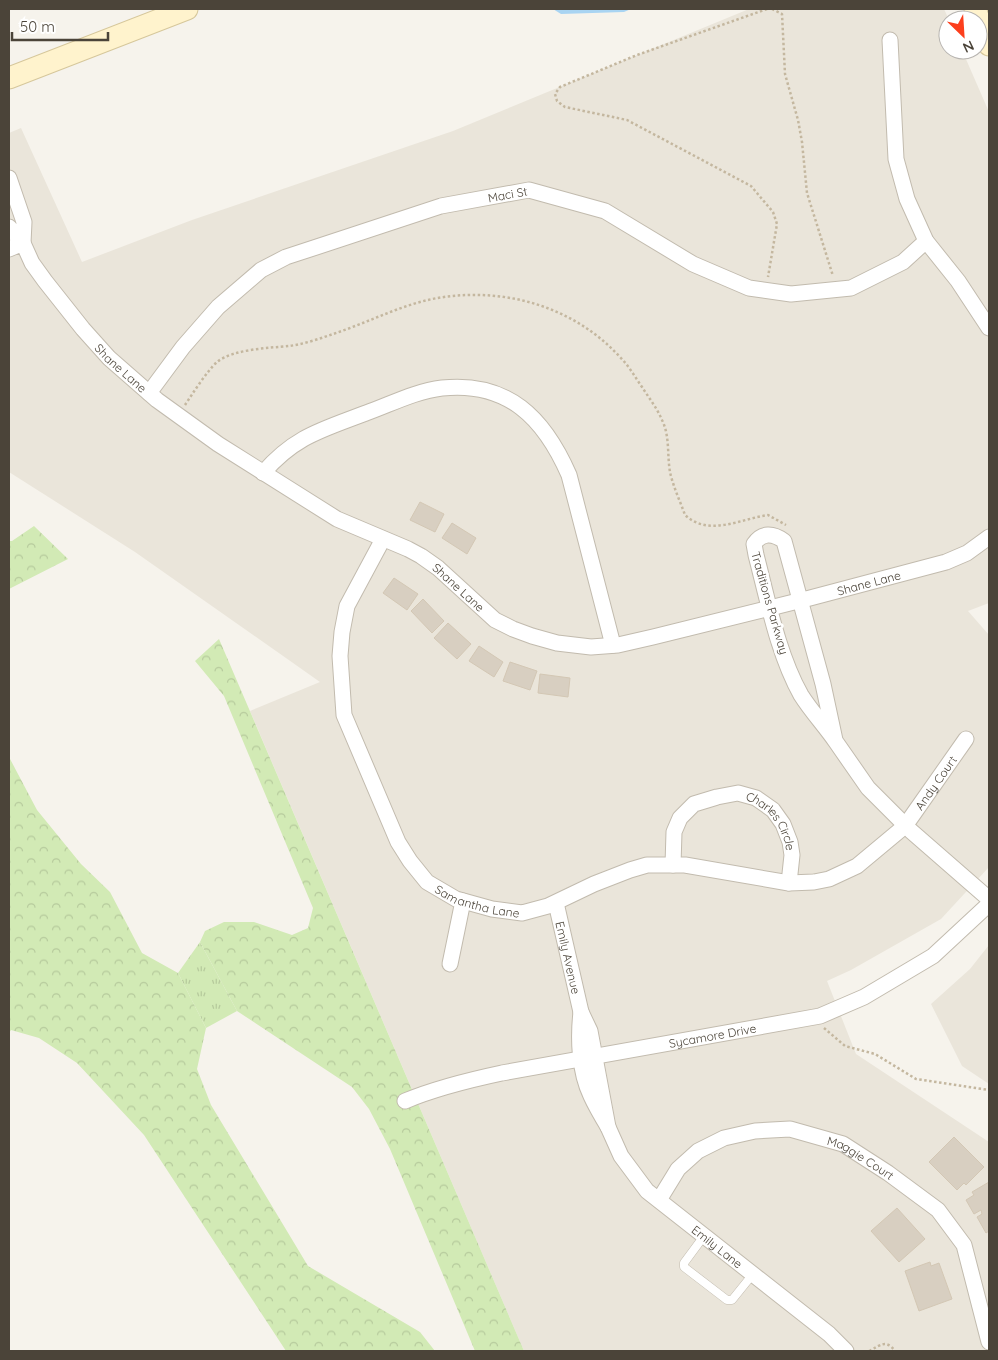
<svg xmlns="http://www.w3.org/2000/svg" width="998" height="1360" viewBox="0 0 998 1360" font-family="Quicksand,sans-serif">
  <defs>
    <pattern id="grass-tufts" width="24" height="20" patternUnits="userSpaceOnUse" patternTransform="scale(1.25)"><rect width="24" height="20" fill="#d2eab5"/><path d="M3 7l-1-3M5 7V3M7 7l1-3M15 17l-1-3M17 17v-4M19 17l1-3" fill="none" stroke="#b6ca9c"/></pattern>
    <pattern id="forest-crowns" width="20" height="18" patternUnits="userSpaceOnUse" patternTransform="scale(1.25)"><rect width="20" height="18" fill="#d2eab5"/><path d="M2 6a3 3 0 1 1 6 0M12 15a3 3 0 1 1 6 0" fill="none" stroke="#b6ca9c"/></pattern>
    <pattern id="water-waves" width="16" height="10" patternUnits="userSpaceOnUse" patternTransform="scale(1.25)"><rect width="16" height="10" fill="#a9d4f2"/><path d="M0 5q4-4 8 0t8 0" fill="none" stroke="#8caec5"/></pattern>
  </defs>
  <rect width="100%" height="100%" fill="#f6f3ec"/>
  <path fill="#eae5da" d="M749,9h195l5,11 -1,30h14l27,62v491l-21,8 21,24v232l-48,52 -90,51 -24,11 29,73 133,88v209h-465l-274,-640 70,-29 -185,-130 -126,-80v-339l12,-5 61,134 110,-42 261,-89z
    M989,945v139l-27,-18 -31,-62 39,-35z"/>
  <path fill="url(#grass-tufts)" d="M200,942l37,69 -31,17 -28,-55z"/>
  <path fill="url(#forest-crowns)" d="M34,526l34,33 -59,30v-48h3z
    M219,639l305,712h-49l-85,-202 -21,-40 -17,-22 -115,-76 -37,-69 5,-11 19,-9h30l38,13 16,-7 5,-20 -89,-212 -29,-35z
    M9,757l28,53 44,54 29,28 32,61 36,20 28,55 -9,41 14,36 97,161 112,66 15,19h-149l-142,-216 -67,-72 -38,-25 -28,-8 -2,3z"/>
  <path fill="url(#water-waves)" d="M553,9h78l-7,3 -63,2z"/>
  <path fill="#d8cfc1" stroke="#d3c7b4" d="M420,502l24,12 -9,18 -25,-12z
    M452,523l24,15 -9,16 -25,-16z
    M394,578l24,16 -11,16 -24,-17z
    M423,599l21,22 -12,12 -21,-22z
    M448,623l23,21 -14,15 -23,-21z
    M479,646l24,16 -9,15 -25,-16z
    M510,662l27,9 -7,19 -27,-9z
    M540,674l30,4 -2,19 -30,-4z
    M954,1137l30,30 -18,18 -2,-2 -7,7 -28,-28z
    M989,1182v49l-3,2 -9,-16 5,-3 -1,-4 -7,4 -8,-14 8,-5 -2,-3z
    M897,1208l28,31 -26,23 -28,-31z
    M930,1262l1,4 8,-3 13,36 -33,12 -14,-40z"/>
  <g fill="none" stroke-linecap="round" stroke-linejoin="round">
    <defs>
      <path id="lane" d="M704,1236l-20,27v4l43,33h5l21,-26"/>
      <g id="street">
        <path d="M890,40l6,119 11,40 19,42 32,40 31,47"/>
        <path d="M9,178l15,44 -1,21 -14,-16"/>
        <path id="s1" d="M9,249l14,-6 9,20 13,18 38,48 26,29 48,42 61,44 119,75 71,30 13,7 17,12 57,52 18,9 19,7 25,7 34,4 27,-2 35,-8 157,-39 136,-36 21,-9 22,-16"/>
        <path id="s2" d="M149,393l34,-46 35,-40 43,-37 25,-13 155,-51 88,-16 76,21 88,53 56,24 42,6 60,-6 52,-26 23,-21"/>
        <path d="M263,473c32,-37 59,-43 103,-60 25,-9 50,-22 76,-25 66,-7 102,30 127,87l44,170"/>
        <path id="s3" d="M383,539l-36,67 -5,26 -2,24 4,59 54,127 12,19 17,21 29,17 36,10 30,4 26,-7 46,-22 36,-14 17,-5h38l104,18 25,-1 15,-3 28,-13 48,-40 61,-87"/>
        <path d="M836,742c-11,-16 -25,-31 -35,-47 -23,-41 -33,-94 -45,-140l-2,-11c8,-12 19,-11 30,-3l39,143 12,56 1,2 32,46 43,43 78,68"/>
        <path id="s4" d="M673,865l1,-33 6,-14 14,-14 23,-7 21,-4 18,5 17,12 10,14 7,18 2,13 -3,28"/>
        <path id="s5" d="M556,903l25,109"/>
        <path d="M450,964l13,-63"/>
        <path d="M581,1012l9,19 18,96c-6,-10 -12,-20 -17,-31 -12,-25 -13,-58 -10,-84z"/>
        <path id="s6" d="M405,1101c31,-13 64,-21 97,-28l318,-57 44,-19 69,-41 56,-52"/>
        <path id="s7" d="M608,1127l13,29 26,35 182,143 17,17"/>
        <path id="s8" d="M659,1200l19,-31 20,-18 26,-13 31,-7 35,-2 53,15 45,29 50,37 26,35 25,97"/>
      </g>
      <path id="secondary" d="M975,9l14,36
        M9,78l178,-69"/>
    </defs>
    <use href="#lane" stroke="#c2bbae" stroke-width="9"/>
    <use href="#street" stroke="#c2bbae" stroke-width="17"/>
    <use href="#secondary" stroke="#d6c79b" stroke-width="23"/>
    <path stroke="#c4b79f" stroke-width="2.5" stroke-dasharray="2.5 2.5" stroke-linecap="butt" d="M767,9l-130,46 -77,32 -5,7 2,7 8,6 62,13 124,66 22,26 4,12 -9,53
      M772,9l10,5 3,60 13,46 4,22 5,51 26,83
      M185,405c8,-12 22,-34 32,-43 16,-13 52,-14 72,-16 15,-2 30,-7 44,-12 37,-12 73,-32 111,-37 65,-9 131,11 176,60 9,9 15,20 22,30 7,11 15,21 20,33 8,16 5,35 8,52 3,14 10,29 15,43 24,22 55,4 83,0l18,10
      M824,1028l21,18 30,8 41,25 73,11
      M869,1351c12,-6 17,-12 26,0"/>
    <use href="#lane" stroke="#fff" stroke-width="8"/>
    <use href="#street" stroke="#fff" stroke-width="15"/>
    <use href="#secondary" stroke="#fff3cd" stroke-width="21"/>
  </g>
  <g text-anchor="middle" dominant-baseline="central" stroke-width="5" stroke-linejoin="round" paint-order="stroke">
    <g font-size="12" fill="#4b4439" stroke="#fff">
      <text stroke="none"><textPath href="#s2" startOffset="426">Maci St</textPath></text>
      <text stroke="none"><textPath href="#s1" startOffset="175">Shane Lane</textPath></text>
      <text stroke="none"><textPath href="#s1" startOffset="1015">Shane Lane</textPath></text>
      <text stroke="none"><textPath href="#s1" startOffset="580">Shane Lane</textPath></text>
      <text transform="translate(770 603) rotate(74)">Traditions Parkway</text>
      <text stroke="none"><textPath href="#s3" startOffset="939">Andy Court</textPath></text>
      <text stroke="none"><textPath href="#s4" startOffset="160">Charles Circle</textPath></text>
      <text stroke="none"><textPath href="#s3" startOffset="428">Samantha Lane</textPath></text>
      <text stroke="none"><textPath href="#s5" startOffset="56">Emily Avenue</textPath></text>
      <text stroke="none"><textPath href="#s6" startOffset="315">Sycamore Drive</textPath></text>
      <text stroke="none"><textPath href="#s8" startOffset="236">Maggie Court</textPath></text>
      <text stroke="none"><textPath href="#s7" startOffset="165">Emily Lane</textPath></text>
    </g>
  </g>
  <rect width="998" height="1360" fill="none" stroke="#4b4439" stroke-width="20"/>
  <g transform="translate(963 35) rotate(155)"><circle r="24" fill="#ffffff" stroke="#b7b4b0"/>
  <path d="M0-4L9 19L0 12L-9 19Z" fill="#fc3f1d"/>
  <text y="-8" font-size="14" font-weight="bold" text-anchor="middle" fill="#4b4439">N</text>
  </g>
  <path d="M12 32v8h96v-8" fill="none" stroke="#4b4439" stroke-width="2.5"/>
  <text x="20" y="32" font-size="15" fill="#4b4439" stroke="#ffffff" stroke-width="4" paint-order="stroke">50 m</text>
</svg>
